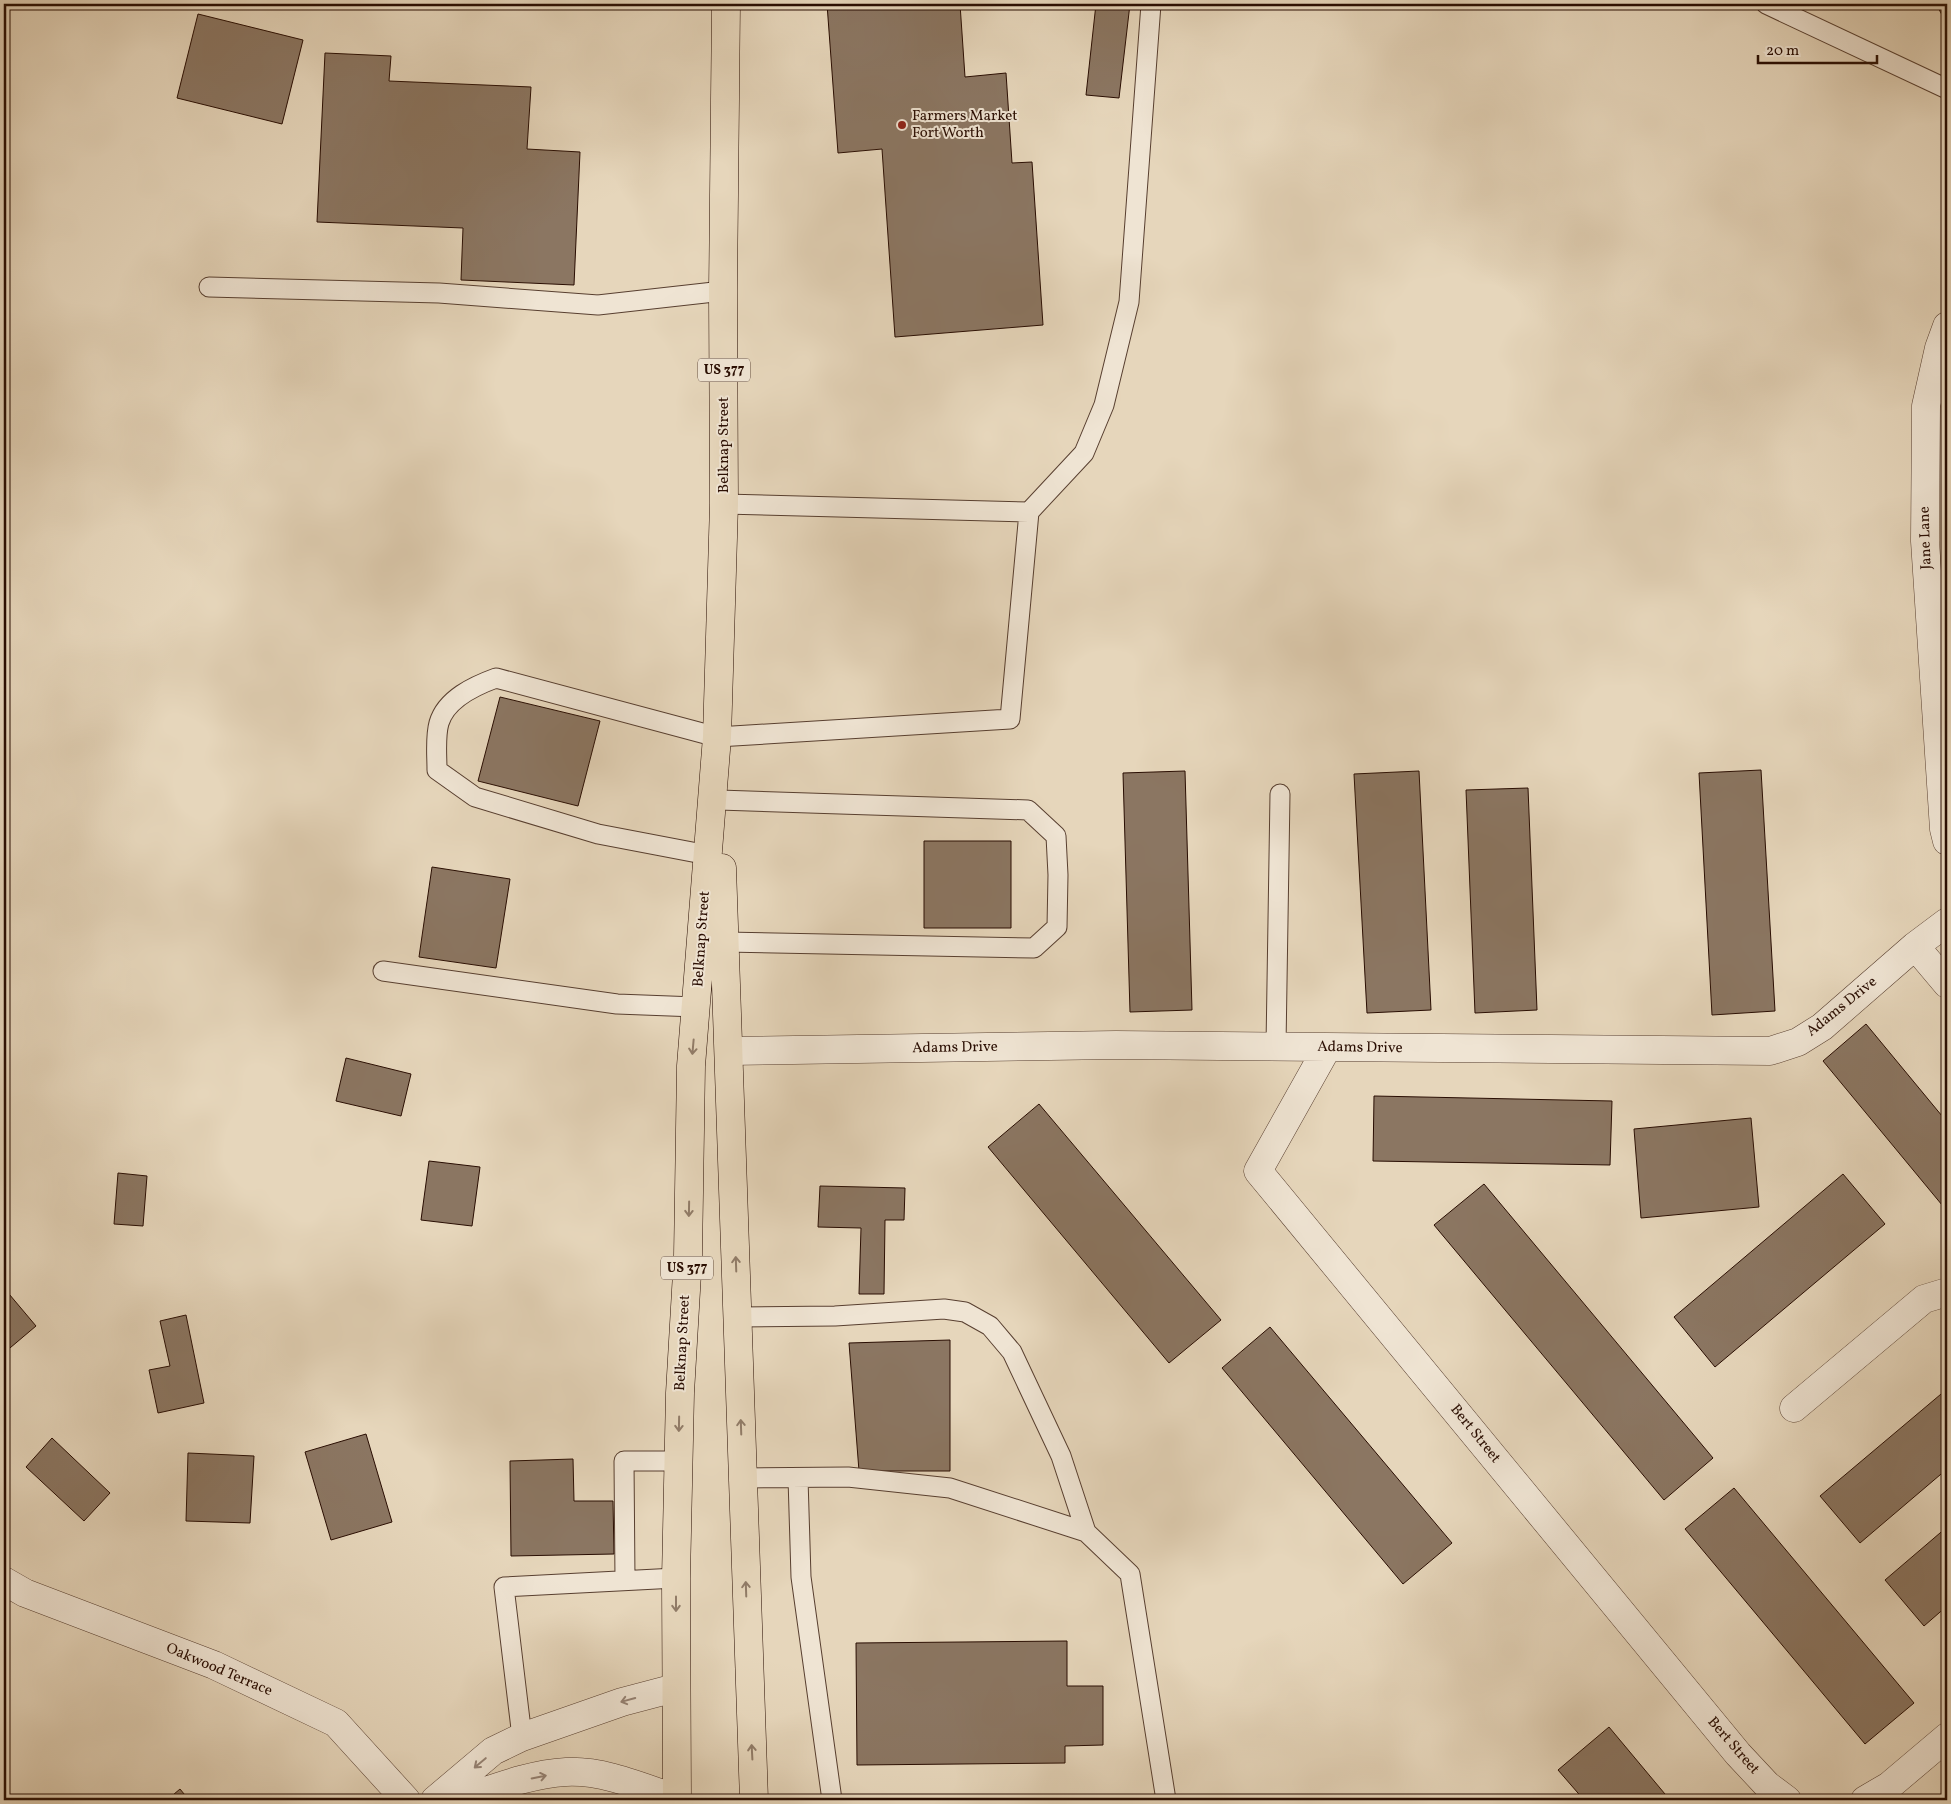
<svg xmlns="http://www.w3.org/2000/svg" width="1951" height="1804" viewBox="0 0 1951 1804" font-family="Vollkorn,serif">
  <rect width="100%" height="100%" fill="#e6d6bb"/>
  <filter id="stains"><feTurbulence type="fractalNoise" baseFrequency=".004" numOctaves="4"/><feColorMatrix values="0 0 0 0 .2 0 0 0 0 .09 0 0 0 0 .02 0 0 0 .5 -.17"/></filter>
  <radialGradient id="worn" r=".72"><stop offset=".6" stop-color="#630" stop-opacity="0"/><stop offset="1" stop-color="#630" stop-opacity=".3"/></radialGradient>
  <path fill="#8b7662" stroke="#290d02" d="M827,4h133l5,73 41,-4 6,90 20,-1 11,163 -148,12 -13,-188 -44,4z
    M1096,4h34l-11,94 -33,-3z
    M1936,4h11v20z
    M198,14l105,26 -21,84 -105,-26z
    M325,53l66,3 -2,25 142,6 -4,62 53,3 -6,133 -113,-5 2,-52 -146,-6z
    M500,697l100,24 -22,85 -100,-25z
    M1761,770l14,241 -63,4 -13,-242z
    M1185,771l7,239 -62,2 -7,-239z
    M1419,771l12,239 -64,3 -13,-239z
    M1528,788l9,222 -62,3 -9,-223z
    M924,841h87v87h-87z
    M432,867l78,12 -14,89 -77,-11z
    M1866,1024l81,98v89l-124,-150z
    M346,1058l65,16 -10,42 -65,-15z
    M1374,1096l238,5 -2,64 -237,-4z
    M1039,1104l182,216 -52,43 -181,-216z
    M1751,1118l8,89 -118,11 -7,-89z
    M429,1161l51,6 -8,59 -51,-6z
    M118,1173l29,3 -4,50 -29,-2z
    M1843,1174l42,50 -170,143 -41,-50z
    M1484,1184l229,274 -49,42 -230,-275z
    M820,1186l85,2 -1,32h-19l-1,74h-25l2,-66 -43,-1z
    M4,1288l32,38 -32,27z
    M186,1315l18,88 -46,10 -9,-43 21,-4 -10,-45z
    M1270,1327l182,216 -49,41 -181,-216z
    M950,1340v131h-91l-10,-128z
    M1947,1389v80l-87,74 -40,-47z
    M366,1434l26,88 -61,18 -26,-88z
    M52,1438l58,55 -26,28 -58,-54z
    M188,1453l66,3 -4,67 -64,-2z
    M573,1459l1,42h39l1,53 -103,2 -1,-95z
    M1734,1488l180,215 -49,41 -180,-215z
    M1947,1527v79l-23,20 -39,-46z
    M1067,1641v45h36v59l-38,1v17l-208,2 -1,-122z
    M1609,1727l61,73h-86l-26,-30z
    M180,1789l9,11h-22z"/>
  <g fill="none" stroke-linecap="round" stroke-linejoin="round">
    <defs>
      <path id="lane" d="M1766,4l181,85
        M209,287l230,6 159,12 125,-14
        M1029,512l55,-59 20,-48 25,-103 22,-298
        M719,800l309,10 28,26 2,39 -1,52 -23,21 -309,-6
        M708,855l-110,-21 -123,-37 -38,-27c0,-15 -2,-33 2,-47 7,-24 35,-37 57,-45l221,59 293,-18 19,-207 -305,-8
        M383,971l234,33 79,3
        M1276,1046l4,-252
        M738,1317l97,-1 109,-7 21,3 25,14 22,26 49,104 25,76
        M743,1478l105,-1 102,11 136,44 44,42 36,226
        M798,1478l3,99 31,223
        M625,1580l-1,-119h55
        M522,1737l-18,-150 172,-9"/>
      <path id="street" d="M1947,326l-8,22 -13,58 -1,135 19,288 3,12
        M1915,946l32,38
        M1327,1048l-69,123 480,583 29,31 20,15
        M729,1051l387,-6 654,6 28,-9 24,-15 93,-81 32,-24
        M1794,1408l130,-109 23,-7
        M4,1581l21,12 189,72 122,58 70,77
        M435,1800l58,-49 29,-14 100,-35 53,-14
        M459,1800c34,-11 70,-26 107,-28 37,-2 76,15 111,27
        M1865,1800l24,-14 58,-49"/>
      <path id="primary" d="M722,868l32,932
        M677,1800l-1,-222 4,-185 8,-137 3,-190 26,-329 7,-233 -1,-213 3,-287"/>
    </defs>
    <use href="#lane" stroke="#583f30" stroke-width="21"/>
    <use href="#street" stroke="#583f30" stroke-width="29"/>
    <use href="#primary" stroke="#290d02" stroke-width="29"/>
    <use href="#lane" stroke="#efe4d3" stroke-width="19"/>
    <use href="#street" stroke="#efe4d3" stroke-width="28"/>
    <use href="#primary" stroke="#e6d6bb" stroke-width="28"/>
  </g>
  <defs><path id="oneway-shaft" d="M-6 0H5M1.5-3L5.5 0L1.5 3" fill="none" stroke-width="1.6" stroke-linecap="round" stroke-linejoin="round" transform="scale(1.25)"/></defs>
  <g stroke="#917c68">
    <use href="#oneway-shaft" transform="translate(693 1047) rotate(95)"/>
    <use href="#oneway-shaft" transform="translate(689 1209) rotate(91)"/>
    <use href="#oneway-shaft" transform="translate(736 1264) rotate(-92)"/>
    <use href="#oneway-shaft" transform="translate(679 1424) rotate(91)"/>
    <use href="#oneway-shaft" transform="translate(741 1427) rotate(-92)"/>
    <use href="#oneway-shaft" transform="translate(746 1589) rotate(-92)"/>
    <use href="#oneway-shaft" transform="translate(676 1604) rotate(90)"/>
    <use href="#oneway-shaft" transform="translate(752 1752) rotate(-93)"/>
  </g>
  <g stroke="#968375">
    <use href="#oneway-shaft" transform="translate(628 1700) rotate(165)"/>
    <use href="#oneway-shaft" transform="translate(480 1763) rotate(140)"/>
    <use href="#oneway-shaft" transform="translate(539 1777) rotate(-11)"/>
  </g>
  <circle fill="#8f2418" stroke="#efe4d3" stroke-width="2" cx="902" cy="125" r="5"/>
  <g text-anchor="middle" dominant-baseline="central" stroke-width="4" stroke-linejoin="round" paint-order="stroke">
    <g fill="#efe4d3" stroke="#644e41" stroke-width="1">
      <rect x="698" y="358.5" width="52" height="23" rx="4"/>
      <rect x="661" y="1256.5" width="52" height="23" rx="4"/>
    </g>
    <g font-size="14" font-weight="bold" fill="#290d02">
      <text x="724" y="370">US 377</text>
      <text x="687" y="1268">US 377</text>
    </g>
    <g font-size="15" fill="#290d02" stroke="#efe4d3" text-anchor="start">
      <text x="912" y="116">Farmers Market<tspan x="912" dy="17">Fort Worth</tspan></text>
    </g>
    <g font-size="15" fill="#290d02" stroke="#efe4d3">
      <text transform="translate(724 445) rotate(-90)">Belknap Street</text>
      <text transform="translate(1926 538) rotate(-92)">Jane Lane</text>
      <text transform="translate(702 939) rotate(-86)">Belknap Street</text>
      <text transform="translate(1842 1007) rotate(-39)">Adams Drive</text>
      <text transform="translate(955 1048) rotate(-1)">Adams Drive</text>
      <text transform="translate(1360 1048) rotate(1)">Adams Drive</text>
      <text transform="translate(683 1343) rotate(-87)">Belknap Street</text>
      <text transform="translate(1475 1434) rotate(51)">Bert Street</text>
      <text transform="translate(219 1670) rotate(23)">Oakwood Terrace</text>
      <text transform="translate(1733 1746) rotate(49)">Bert Street</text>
    </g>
  </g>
  <rect width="1951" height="1804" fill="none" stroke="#e6d6bb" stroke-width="20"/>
  <rect x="5" y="5" width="1941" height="1794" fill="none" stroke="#290d02" stroke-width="2.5"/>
  <rect x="10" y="10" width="1931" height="1784" fill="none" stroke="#290d02"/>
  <path d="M1758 55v8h119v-8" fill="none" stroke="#290d02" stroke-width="2.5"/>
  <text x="1766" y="55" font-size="15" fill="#290d02" stroke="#efe4d3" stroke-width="4" paint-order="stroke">20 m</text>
  <rect width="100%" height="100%" filter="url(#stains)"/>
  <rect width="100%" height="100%" fill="url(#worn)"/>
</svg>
